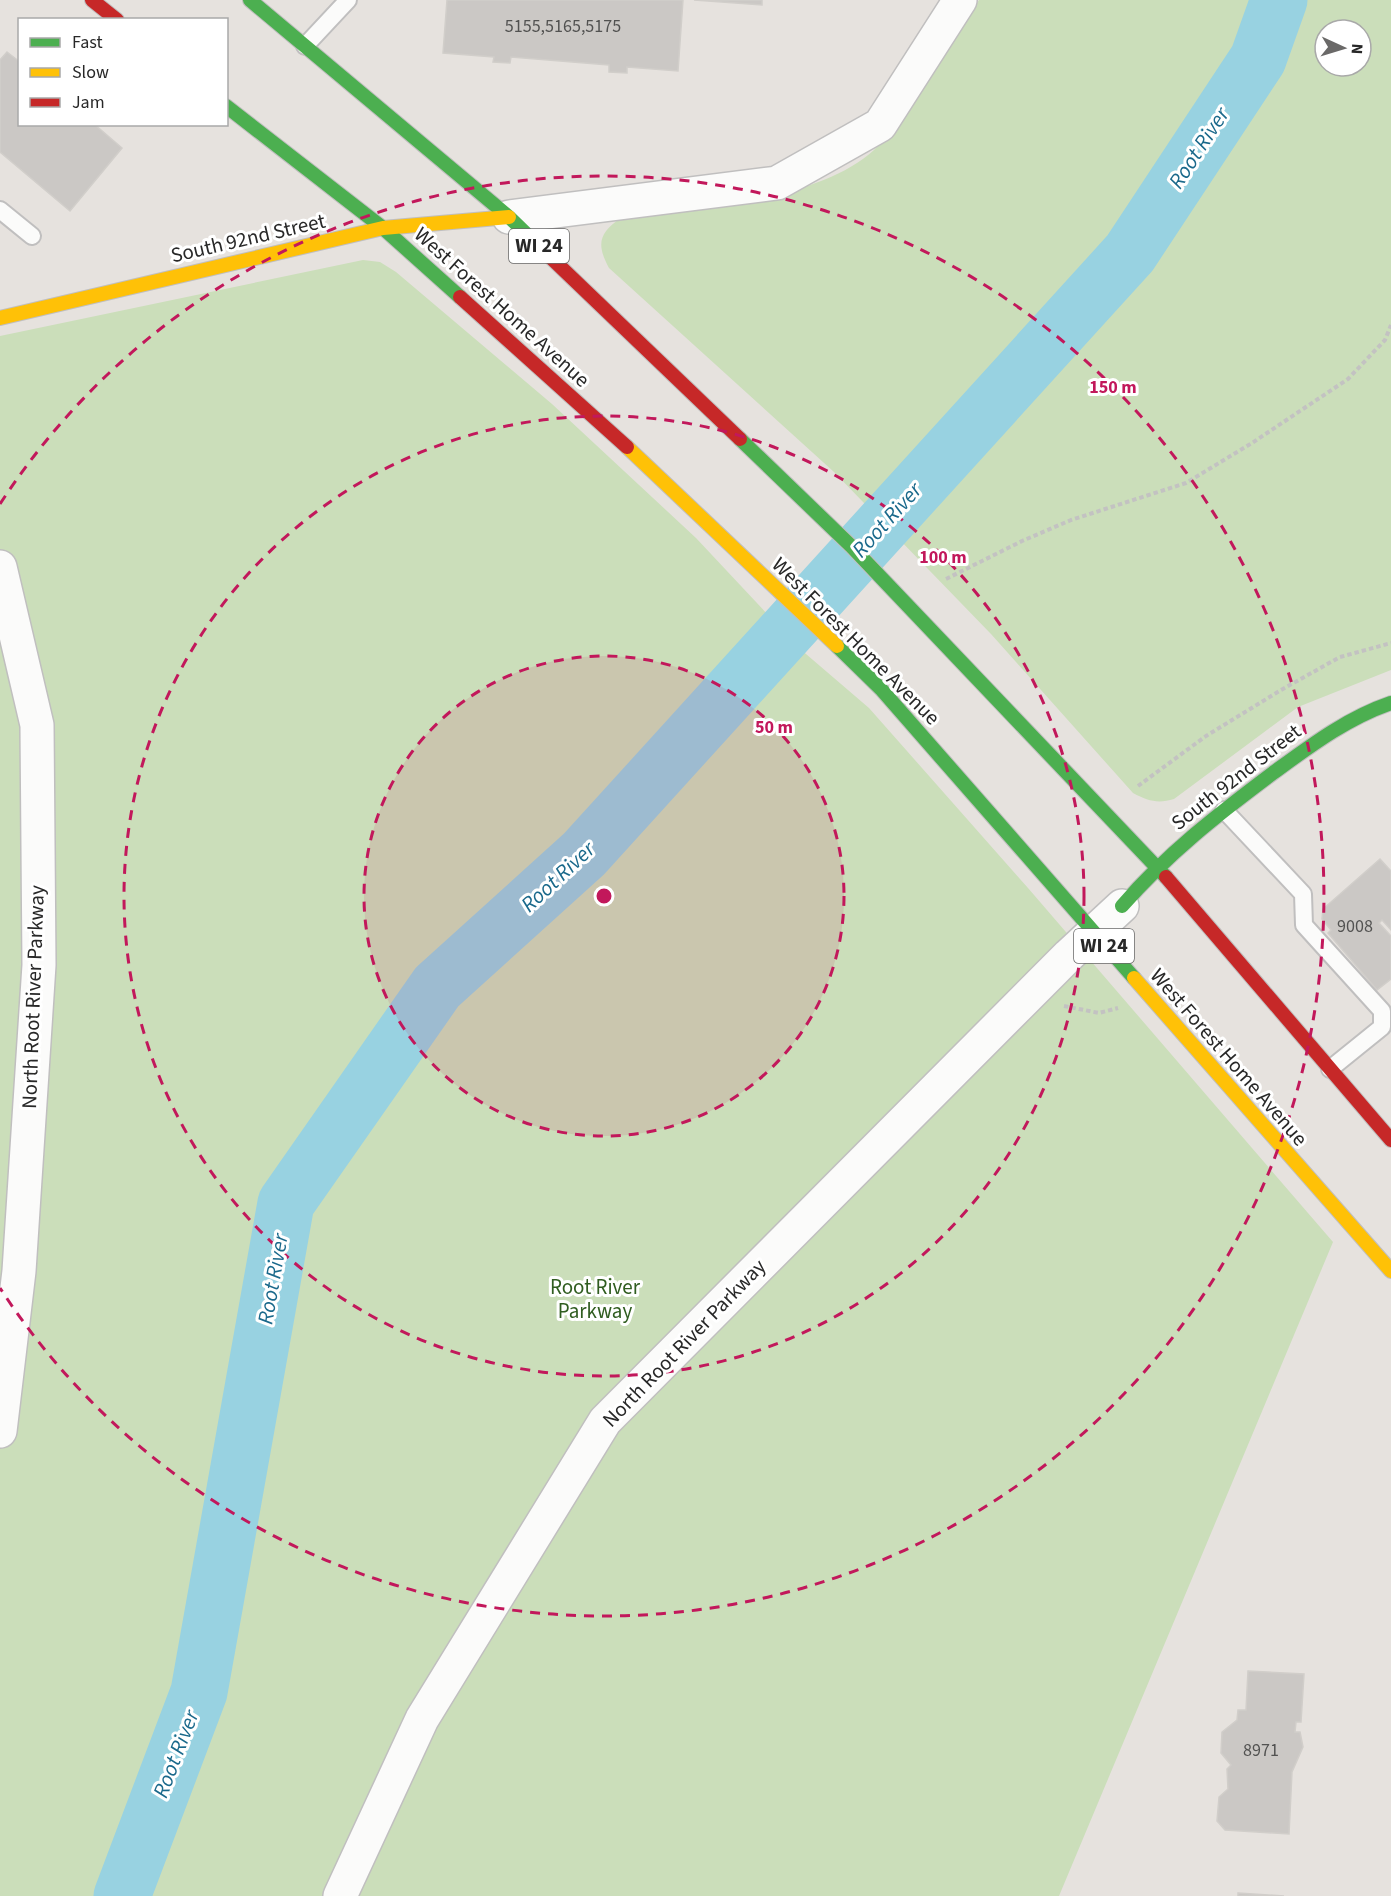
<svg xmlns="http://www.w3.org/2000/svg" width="1391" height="1896" viewBox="0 0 1391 1896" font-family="'Source Sans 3',sans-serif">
  <rect width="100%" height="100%" fill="#e6e2de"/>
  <path fill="#cbdeba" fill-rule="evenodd" d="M979,0h412v670l-93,37 -124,92c-16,5 -26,2 -41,-6l-142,-159 -157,-162 -225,-204c-13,-24 -10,-35 12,-50 76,-11 196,-16 253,-68 40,-38 74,-103 105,-150zM1325,30h36v36h-36z
    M363,260l17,2 16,10 156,132 144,134 103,110 70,60 159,180 305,354 -274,654h-1059v-1560z"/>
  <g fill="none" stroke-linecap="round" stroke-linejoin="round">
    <path stroke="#98d2e1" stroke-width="57" d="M122,1896l77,-204 87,-489 151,-216 147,-133 546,-601 128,-194 21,-59"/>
  </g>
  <path fill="#cbc8c5" stroke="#d1ceca" stroke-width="1.5" d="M447,0h236l-5,71 -51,-4v6l-18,-1v-7l-98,-8 -1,6 -17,-1 1,-5 -51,-4z
    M694,0h68v5z
    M7,52l13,10v62h74l28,24 -52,63 -70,-59v-92z
    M1380,859l11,12v59l-9,-10 -3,3 12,13v43l-14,11 -49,-57 3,-3 -9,-11 1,-10z
    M1248,1671l56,3 -3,48h-5l-1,10h5l3,15 -11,25 -3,62 -64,-4 -8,-9 2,-24 9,-8 -1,-20 4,-4 -10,-12 1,-21 15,-12 1,-10h8z
    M1238,1893l46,3h-46z"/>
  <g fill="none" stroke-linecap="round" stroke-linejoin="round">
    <defs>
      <path id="lane" d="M305,46l43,-46
        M0,210l32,26
        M1224,810l79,84 1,31 78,86v16l-52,42"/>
      <path id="street" d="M509,217l268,-34 103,-58 80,-125
        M0,567l37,158 2,240 -20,306 -19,160
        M340,1896l82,-177 183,-298 464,-466 53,-49"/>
      <path id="fast" d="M250,0l259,217 37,36
        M226,106l157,122 77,69
        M740,439l111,107 315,331
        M837,646l44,43 253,289
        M1122,906c46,-53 95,-91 151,-133 37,-27 74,-55 118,-70"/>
      <path id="slow" d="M0,318l383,-90 126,-11
        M627,447l210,199
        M1134,978l257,293"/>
      <path id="jam" d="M92,0l25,20
        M546,253l194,186
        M460,297l167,150
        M1166,877l225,263"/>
    </defs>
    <use href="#lane" stroke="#c0bfbf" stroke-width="20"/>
    <use href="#street" stroke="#c0bfbf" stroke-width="36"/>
    <use href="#fast" stroke="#c0bfbf" stroke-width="16"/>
    <use href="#slow" stroke="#c0bfbf" stroke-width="16"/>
    <use href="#jam" stroke="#c0bfbf" stroke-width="16"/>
    <path stroke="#c3c2c2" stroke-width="4" stroke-dasharray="4.5 3" stroke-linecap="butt" d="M946,579l76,-38 49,-21 115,-37 66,-40 96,-64 37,-39 6,-15
      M1138,786l68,-50 75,-46 59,-33 51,-14
      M1064,1006l35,7 19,-5"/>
    <use href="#lane" stroke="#fbfbfa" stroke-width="16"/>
    <use href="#street" stroke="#fbfbfa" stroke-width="33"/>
    <use href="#fast" stroke="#4caf50" stroke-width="14"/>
    <use href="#slow" stroke="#ffc107" stroke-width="14"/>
    <use href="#jam" stroke="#c62828" stroke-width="14"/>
  </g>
  <circle cx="604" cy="896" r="240" fill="#c2185b" fill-opacity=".12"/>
  <g fill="none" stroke="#c2185b" stroke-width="3" stroke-dasharray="10 8">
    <circle cx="604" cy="896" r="240"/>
    <circle cx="604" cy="896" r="480"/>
    <path d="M0 504A720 720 0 1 1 0 1288"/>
  </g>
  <g text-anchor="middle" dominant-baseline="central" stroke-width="6" stroke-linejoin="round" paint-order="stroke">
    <g font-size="18" fill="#525251">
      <text x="563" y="26">5155,5165,5175</text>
      <text x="1355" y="926">9008</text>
      <text x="1261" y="1750">8971</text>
    </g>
    <g fill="#fff" stroke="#686868" stroke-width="1.5">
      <rect x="509" y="229" width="60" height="34" rx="4.5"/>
      <rect x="1074" y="929" width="60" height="34" rx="4.5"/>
    </g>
    <g font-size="20" font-weight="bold" fill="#282828">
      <text x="539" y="246">WI 24</text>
      <text x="1104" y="946">WI 24</text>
    </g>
    <g font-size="21" fill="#282828" stroke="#fff">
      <text transform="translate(248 238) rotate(-13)">South 92nd Street</text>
      <text transform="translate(502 307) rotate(42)">West Forest Home Avenue</text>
      <text transform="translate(856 641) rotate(45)">West Forest Home Avenue</text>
      <text transform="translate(1236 777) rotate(-38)">South 92nd Street</text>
      <text transform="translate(33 997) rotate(-88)">North Root River Parkway</text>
      <text transform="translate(1229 1057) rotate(49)">West Forest Home Avenue</text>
      <text transform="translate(684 1343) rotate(-46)">North Root River Parkway</text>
    </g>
    <g font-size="21" fill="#305d20" stroke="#fff">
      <text x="595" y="1287">Root River<tspan x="595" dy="24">Parkway</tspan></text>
    </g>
    <g font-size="22" font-style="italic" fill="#1a698b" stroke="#fff">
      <text transform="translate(1199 148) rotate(-57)">Root River</text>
      <text transform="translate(887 520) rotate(-48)">Root River</text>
      <text transform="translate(558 877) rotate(-43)">Root River</text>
      <text transform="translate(273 1279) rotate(-80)">Root River</text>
      <text transform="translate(176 1754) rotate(-69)">Root River</text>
    </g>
  </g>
  <circle cx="604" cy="896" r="9" fill="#c2185b" stroke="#fff" stroke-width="3"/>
  <g font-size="18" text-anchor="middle" font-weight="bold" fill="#c2185b" stroke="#fff" stroke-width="6" stroke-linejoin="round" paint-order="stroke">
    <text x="1113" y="393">150 m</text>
    <text x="943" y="563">100 m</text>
    <text x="774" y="733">50 m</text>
  </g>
  <rect x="18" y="18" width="210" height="108" fill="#ffffff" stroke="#a9a9a9" stroke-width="1.5"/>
  <rect x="30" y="38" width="30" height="9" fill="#4caf50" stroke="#a9a9a9" stroke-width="1.5"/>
  <text x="72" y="48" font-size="18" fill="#282828">Fast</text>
  <rect x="30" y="68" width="30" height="9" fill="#ffc107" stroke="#a9a9a9" stroke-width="1.5"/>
  <text x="72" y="78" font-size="18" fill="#282828">Slow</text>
  <rect x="30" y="98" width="30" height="9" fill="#c62828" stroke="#a9a9a9" stroke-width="1.5"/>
  <text x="72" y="108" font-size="18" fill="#282828">Jam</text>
  <g transform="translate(1343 48) rotate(94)"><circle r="28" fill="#ffffff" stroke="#a9a9a9" stroke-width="1.5"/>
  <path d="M0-4.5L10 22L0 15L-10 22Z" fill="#6a6968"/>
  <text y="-9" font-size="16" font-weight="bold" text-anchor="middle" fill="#282828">N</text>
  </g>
</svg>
